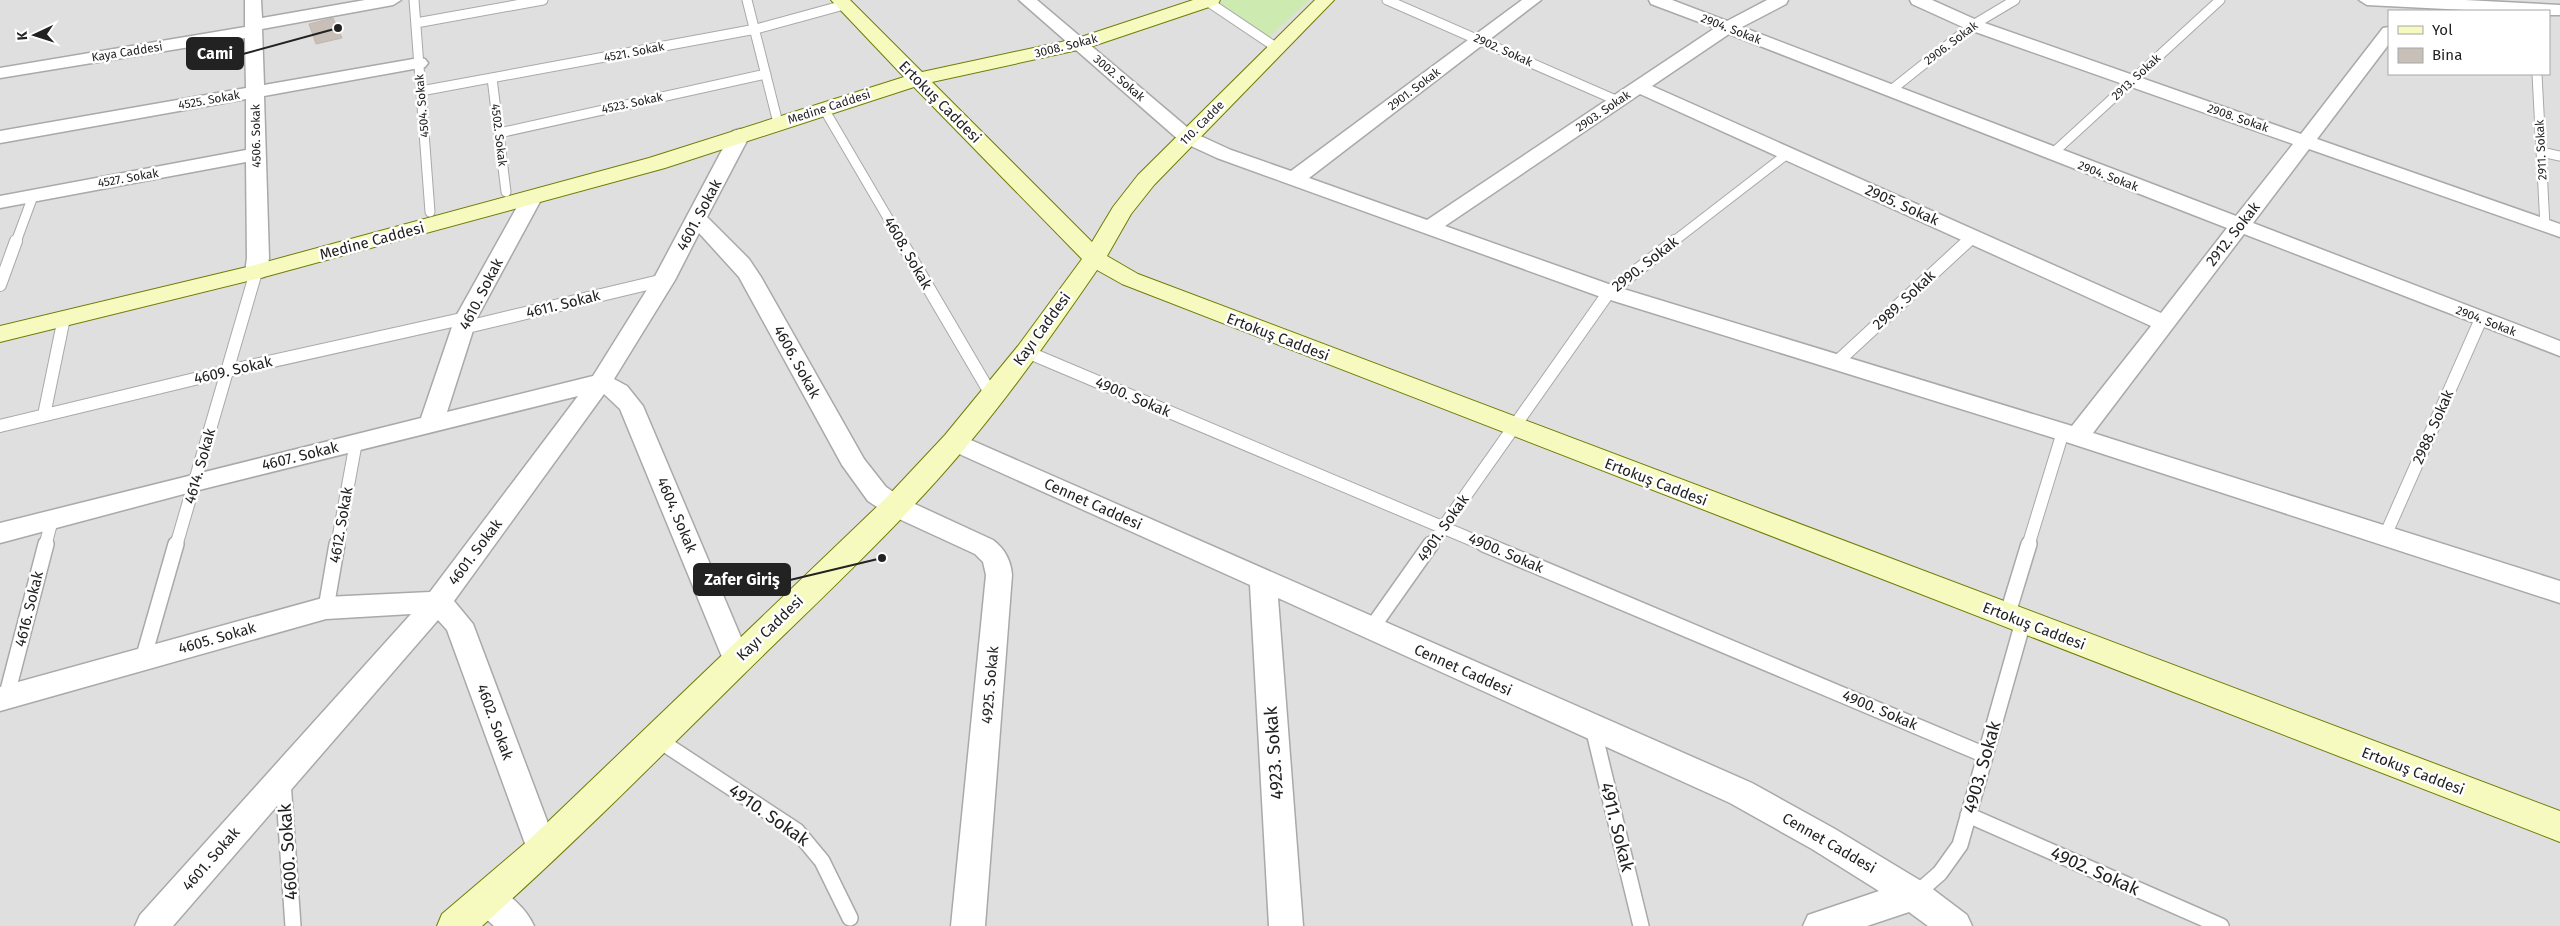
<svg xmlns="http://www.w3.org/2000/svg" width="2560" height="926" viewBox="0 0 2560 926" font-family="'Fira Sans',sans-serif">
  <rect width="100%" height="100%" fill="#f2efe9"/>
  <path fill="#e0dfdf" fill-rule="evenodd" d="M0,0h2560v926h-2560zM2389,11h160v63h-160z"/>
  <path fill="#cdebb0" d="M1225,0h85l-42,38 -52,-35z"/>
  <path fill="#c7bfb8" stroke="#c4b6ab" d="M333,18l9,20 -26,6 -7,-20z"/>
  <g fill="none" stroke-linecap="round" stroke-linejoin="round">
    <defs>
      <path id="lane-far2" d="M414,0l16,212
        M747,0l31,123
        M1387,0l231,101
        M1207,1l70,47
        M416,23l127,-23
        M2537,74l8,152
        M492,78l14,114
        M421,91l335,-62 88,-24
        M1890,91l83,-66 42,-25
        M824,109l78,133
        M499,133l267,-59
        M2541,152l19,4
        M2052,154l168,-154
        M16,242l17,-46
        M1673,242l114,-88
        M1966,242l6,-5"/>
      <path id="lane-far1" d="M901,241l91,155
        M0,285l16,-44
        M463,328l201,-48
        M1027,352l460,194
        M1837,362l131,-121
        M44,415l20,-97
        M0,426l228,-55 238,-53
        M2385,536l96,-217
        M45,546l7,-26
        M176,546l80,-274
        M337,546l19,-104
        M1430,546l179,-254 66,-51
        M2028,546l35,-114"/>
      <path id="lane" d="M1484,544l501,211
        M326,608l11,-64
        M2007,616l22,-72
        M1371,629l60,-85
        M143,659l33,-115
        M6,698l40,-154
        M1593,728l48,198
        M657,739l140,92 25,30 28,57
        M283,781l10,145
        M1968,815l253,111
        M1915,895l25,-22 20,-28 63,-223"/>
      <path id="street" d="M245,0h16l1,18 103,-18h36l-8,5 -131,24 2,56 155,-27 6,1 3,4 -3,4 -6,1 -155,28 5,162 -2,14 -3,5 -8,2 -8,-2 -3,-5 2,-14 -1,-96 -246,46v-12l246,-46v-51l-246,44v-12l246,-43 -1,-50 -245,40v-10l245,-41z
        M1019,0h18l157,133 37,17 60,21 231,-171h19l-232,178 118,42 288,-192 -64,-24 -2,-4h23l55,21 40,-21h21l-2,4 -44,23 494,189 57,-72 -326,-115 -55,-25 -2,-4h22l47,21 322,113 82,-106 6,-1v17l-72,95 243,85v13l-251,-88 -56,74 307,118v15l-316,-122 -151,199 467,148v22l-506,-165 -453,-141 -384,-139 -37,-17zM1729,34l498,194 -66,85 -509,-227zM1640,94l511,232 -79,100 -455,-139 -172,-61z
        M2359,0h106l95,5v10h-11v-4h-63l-119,-6z
        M740,129l7,2 3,4 -43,82 42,42 12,18 103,182 22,28 18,12 89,41c12,9 18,21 19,35l-27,351h-34l35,-351 -3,-13 -8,-8 -89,-41 -18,-12 -26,-36 -103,-188 -40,-44 -24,47 -61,99 13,7 16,20 108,255 -4,8 -10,4 -10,-4 -107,-260 -16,-15 -150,207 19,23 85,226 -5,10 -11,4 -11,-4 -84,-230 -9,-10 -265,306h-38l5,-11 271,-301 -85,5 -326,92v-24l326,-90 104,-5 148,-196 -383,95 -195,52v-20l421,-105 34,-100 67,-120 3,-4h14l3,4 -65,120 -30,94 146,-36 60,-96 77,-145 3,-4z
        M955,433l797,350 83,46 91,55 41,31 5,11h-44l-19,-14 -42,14h-64l5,-11 71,-24 -67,-42 -82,-46 -452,-205 25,328h-34l-19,-341 -304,-137 -3,-6 3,-6z
        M487,883c19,7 39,25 47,43h-40l-19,-17 -4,-11 4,-11z"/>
      <path id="secondary" d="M831,0h19l72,72 153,-33 118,-39h27l-2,4 -131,44 -155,34 160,160 21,-35 25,-32 177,-175h19l-180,185 -23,29 -24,42 31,18 1422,537v31l-1438,-558 -25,-14c-42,61 -84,121 -132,178 -68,81 -147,153 -222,227 -86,85 -171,171 -261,251h-45l5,-12 88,-75 355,-340 60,-64 73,-89 64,-87 -168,-172 -249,81 -401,109 -264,65v-16l251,-60 398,-108 255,-81z"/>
    </defs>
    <use href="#lane-far2" stroke="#a9a9a9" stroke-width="11"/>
    <use href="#lane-far1" stroke="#a9a9a9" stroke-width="14"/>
    <use href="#lane" stroke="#a9a9a9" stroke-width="18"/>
    <use href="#street" stroke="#a9a9a9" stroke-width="3"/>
    <use href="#secondary" stroke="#707d05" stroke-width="2"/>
    <use href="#lane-far2" stroke="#fff" stroke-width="9"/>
    <use href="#lane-far1" stroke="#fff" stroke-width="12"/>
    <use href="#lane" stroke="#fff" stroke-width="15"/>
    <use href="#street" fill="#fff" fill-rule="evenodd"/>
    <use href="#secondary" fill="#f7fabf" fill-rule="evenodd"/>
  </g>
  <g text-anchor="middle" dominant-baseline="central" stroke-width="5" stroke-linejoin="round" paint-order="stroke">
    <g font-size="12" fill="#222" stroke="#fff">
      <text transform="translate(1731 29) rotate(21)">2904. Sokak</text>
      <text transform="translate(1951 43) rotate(-37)">2906. Sokak</text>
      <text transform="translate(1066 46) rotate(-14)">3008. Sokak</text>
      <text transform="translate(1503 50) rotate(24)">2902. Sokak</text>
      <text transform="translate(127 52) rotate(-9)">Kaya Caddesi</text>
      <text transform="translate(634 52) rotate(-11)">4521. Sokak</text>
      <text transform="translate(2136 77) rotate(-43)">2913. Sokak</text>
      <text transform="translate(1119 78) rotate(41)">3002. Sokak</text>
      <text transform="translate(1414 89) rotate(-37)">2901. Sokak</text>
      <text transform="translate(209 100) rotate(-10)">4525. Sokak</text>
      <text transform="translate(632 103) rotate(-12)">4523. Sokak</text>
      <text transform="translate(422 106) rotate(-95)">4504. Sokak</text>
      <text transform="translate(829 107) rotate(-18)">Medine Caddesi</text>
      <text transform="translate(1603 111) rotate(-34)">2903. Sokak</text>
      <text transform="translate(2238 118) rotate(19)">2908. Sokak</text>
      <text transform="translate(1202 123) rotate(-45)">110. Cadde</text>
      <text transform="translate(499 135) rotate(83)">4502. Sokak</text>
      <text transform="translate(256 136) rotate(-91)">4506. Sokak</text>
      <text transform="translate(2541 150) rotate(-93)">2911. Sokak</text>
      <text transform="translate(2108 176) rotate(21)">2904. Sokak</text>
      <text transform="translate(128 178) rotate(-10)">4527. Sokak</text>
      <text transform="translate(2486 321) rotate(21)">2904. Sokak</text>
    </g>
    <g font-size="15" fill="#222" stroke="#fff">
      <text transform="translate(940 102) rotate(45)">Ertokuş Caddesi</text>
      <text transform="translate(1902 205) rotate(24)">2905. Sokak</text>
      <text transform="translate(699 215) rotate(-62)">4601. Sokak</text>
      <text transform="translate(2233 234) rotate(-52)">2912. Sokak</text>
      <text transform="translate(372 241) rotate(-15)">Medine Caddesi</text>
      <text transform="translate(908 253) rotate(60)">4608. Sokak</text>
      <text transform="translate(1645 264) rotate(-38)">2990. Sokak</text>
      <text transform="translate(481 294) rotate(-63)">4610. Sokak</text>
      <text transform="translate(1904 300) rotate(-43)">2989. Sokak</text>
      <text transform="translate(563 304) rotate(-14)">4611. Sokak</text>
      <text transform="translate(1042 329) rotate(-54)">Kayı Caddesi</text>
      <text transform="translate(1278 337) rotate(21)">Ertokuş Caddesi</text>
      <text transform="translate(797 362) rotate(61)">4606. Sokak</text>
      <text transform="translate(233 370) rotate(-13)">4609. Sokak</text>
      <text transform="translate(1133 397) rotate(23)">4900. Sokak</text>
      <text transform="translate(2433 427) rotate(-66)">2988. Sokak</text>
      <text transform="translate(300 456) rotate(-14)">4607. Sokak</text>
      <text transform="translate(200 466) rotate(-74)">4614. Sokak</text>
      <text transform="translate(1656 482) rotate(21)">Ertokuş Caddesi</text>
      <text transform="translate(1093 504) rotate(24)">Cennet Caddesi</text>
      <text transform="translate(677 515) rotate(67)">4604. Sokak</text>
      <text transform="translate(341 525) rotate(-80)">4612. Sokak</text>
      <text transform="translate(1443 528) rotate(-55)">4901. Sokak</text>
      <text transform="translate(475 552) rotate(-53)">4601. Sokak</text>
      <text transform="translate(1506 553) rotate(23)">4900. Sokak</text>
      <text transform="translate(29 609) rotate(-76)">4616. Sokak</text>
      <text transform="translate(2034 626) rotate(21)">Ertokuş Caddesi</text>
      <text transform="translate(770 628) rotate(-44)">Kayı Caddesi</text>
      <text transform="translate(217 638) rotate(-16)">4605. Sokak</text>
      <text transform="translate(1463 670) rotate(24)">Cennet Caddesi</text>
      <text transform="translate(990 685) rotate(-85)">4925. Sokak</text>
      <text transform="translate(1880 710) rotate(23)">4900. Sokak</text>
      <text transform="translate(495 722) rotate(70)">4602. Sokak</text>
      <text transform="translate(2413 771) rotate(21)">Ertokuş Caddesi</text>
      <text transform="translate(1829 843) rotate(30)">Cennet Caddesi</text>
      <text transform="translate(211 859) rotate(-49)">4601. Sokak</text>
    </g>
    <g font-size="18" fill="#222" stroke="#fff">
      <text transform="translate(1274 753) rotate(-94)">4923. Sokak</text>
      <text transform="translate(1982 767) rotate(-74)">4903. Sokak</text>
      <text transform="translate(769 815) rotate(35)">4910. Sokak</text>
      <text transform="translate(1617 827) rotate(76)">4911. Sokak</text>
      <text transform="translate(288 852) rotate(-94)">4600. Sokak</text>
      <text transform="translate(2095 871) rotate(24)">4902. Sokak</text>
    </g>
  </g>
  <path fill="none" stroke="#222" stroke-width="2" d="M338 28L243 54M882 558L790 580"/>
  <g fill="#222" stroke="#fff" stroke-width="2">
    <circle cx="338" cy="28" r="5"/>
    <circle cx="882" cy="558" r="5"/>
  </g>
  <g fill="#222" stroke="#222" stroke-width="2">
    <rect x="187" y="38" width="56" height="31" rx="5"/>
    <rect x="694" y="564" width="96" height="31" rx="5"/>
  </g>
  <g font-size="16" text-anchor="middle" font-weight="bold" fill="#fff">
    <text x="215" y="59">Cami</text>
    <text x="742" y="585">Zafer Giriş</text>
  </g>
  <rect x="2388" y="10" width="162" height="65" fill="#ffffff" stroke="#a7a7a7"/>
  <rect x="2398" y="26" width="25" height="8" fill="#f7fabf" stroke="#a7a7a7"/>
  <text x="2432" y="35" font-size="15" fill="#222222">Yol</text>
  <rect x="2398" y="48" width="25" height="15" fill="#c7bfb8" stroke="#a7a7a7"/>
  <text x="2432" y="60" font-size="15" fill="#222222">Bina</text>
  <g transform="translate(35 35) rotate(266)" stroke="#ffffff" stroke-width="4" paint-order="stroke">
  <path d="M0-4L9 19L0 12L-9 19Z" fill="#222222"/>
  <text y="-8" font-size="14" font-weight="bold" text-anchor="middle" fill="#222222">K</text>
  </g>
</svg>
